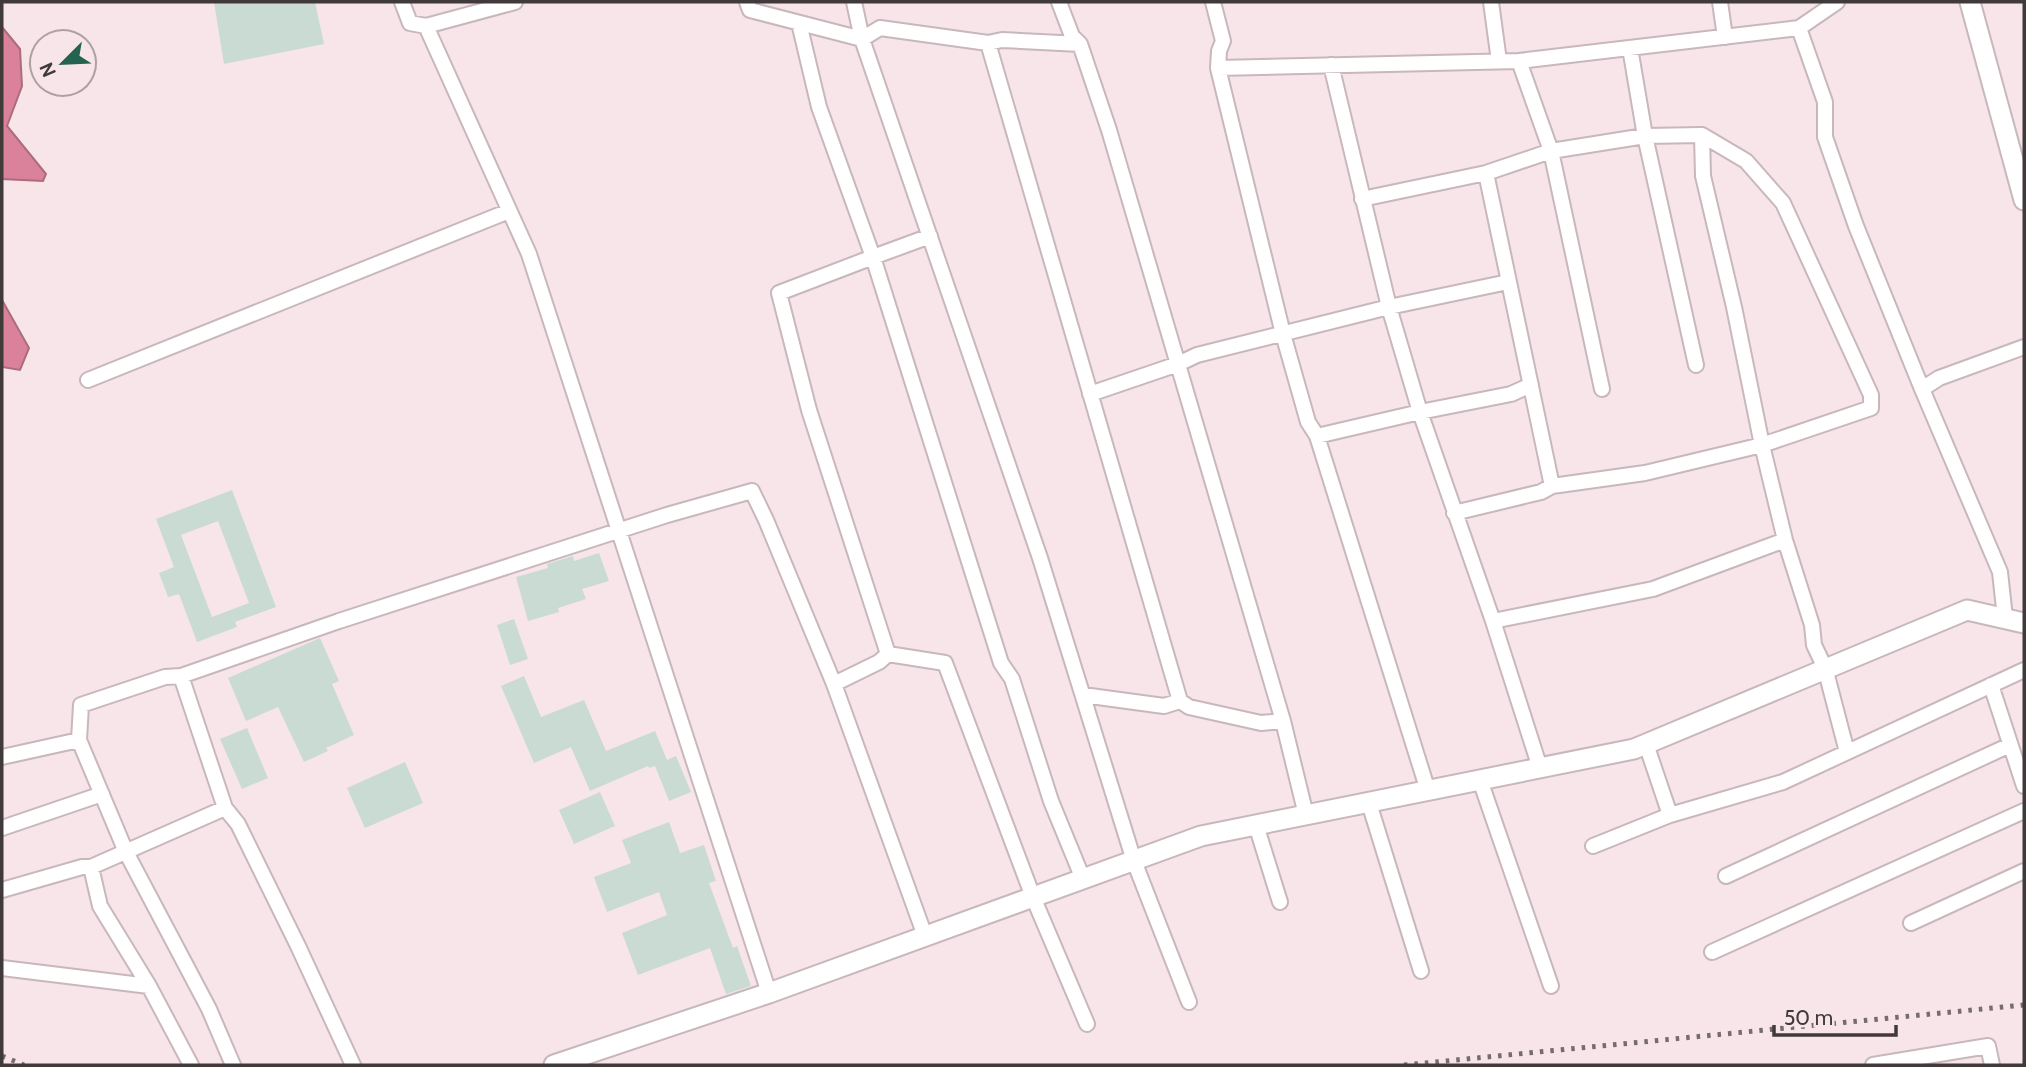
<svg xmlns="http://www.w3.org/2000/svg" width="2026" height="1067" viewBox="0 0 2026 1067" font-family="Cabin,sans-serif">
  <rect width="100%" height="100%" fill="#f7e5e9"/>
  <path fill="#da829b" stroke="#ac6c7e" stroke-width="2" d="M2,27l18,22 2,37 -15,40 39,48 -3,7 -41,-2z
    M2,300l27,48 -9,22 -18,-3z"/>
  <path fill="#cadbd4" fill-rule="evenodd" d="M214,2h101l9,42 -100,20z
    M232,490l44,117 -41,15 2,5 -40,15 -18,-48 -11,3 -9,-24 15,-6 -18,-48zM218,521l31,82 -37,14 -31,-82z
    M599,553l10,28 -27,8 4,10 -28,9 1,4 -31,9 -12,-44 32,-9 -1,-4 26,-8 1,5z
    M514,619l14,40 -18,6 -13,-40z
    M320,638l19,43 -7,3 22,51 -28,13 2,3 -24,11 -26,-55 -32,14 -18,-43z
    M524,676l17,41 43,-17 22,51 49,-20 12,29 9,-4 15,36 -22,9 -14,-35 -6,2 -1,-2 -58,25 -19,-44 -37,16 -33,-77z
    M247,728l21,50 -26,11 -22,-50z
    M405,762l18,41 -58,25 -18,-40z
    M600,792l15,34 -41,18 -15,-34z
    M669,822l11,31 24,-8 12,36 -7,2 24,65 4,-2 14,40 -25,8 -16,-46 -72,27 -16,-42 45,-18 -8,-23 -52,20 -13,-35 37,-14 -9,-23z"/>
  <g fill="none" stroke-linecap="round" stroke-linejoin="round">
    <defs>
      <path id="street" d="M402,2l8,21 16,3 89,-24
        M747,2l3,8 112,29 178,519 94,303 55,141
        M854,2l8,37 18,-11 108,15 14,-3 78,4
        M1059,2l13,34 8,8 29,86 174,591 23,94
        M1213,2l10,39 -4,10 -1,17 65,266 25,88 9,14 111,355
        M1491,2l8,59
        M1720,2l5,35
        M799,23l20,84 54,150 57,-21
        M426,26l103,228 240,739
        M1799,28l26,74v35l31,89 66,163
        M988,43l192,658 9,6 72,16 22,-2
        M1630,48l15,88 51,229
        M1519,61l32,90 51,238
        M1331,65l58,242 31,105 73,209 47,147
        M1218,68l301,-7 280,-33 38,-26
        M1486,173l66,313
        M1362,199l124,-26 65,-22 94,-15 57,-1 1,41 31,131 28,138 23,95 27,85 2,20 11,23 22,84
        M88,380l421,-169
        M1090,394l88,-30 19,-9 192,-48 119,-25
        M1317,436l103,-24 91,-18 20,-9
        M1454,513l87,-21 11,-6 93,-13 117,-28 109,-37v-13l-88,-192 -37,-42 -44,-26
        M2005,618l-5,-46 -78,-183 17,-11 85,-31
        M1493,621l160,-32 132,-49
        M888,654l-79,-244 -30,-117 94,-36 128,406 11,16 39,122 32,78
        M888,654l57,9 88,234 54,127
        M181,676l158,-55 328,-106 85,-24 14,29 68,164 91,252
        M834,684l45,-22 9,-8
        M1991,685l33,101
        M1083,695l81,11 16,-5
        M1646,744l24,71
        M2,757l77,-17
        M1480,780l71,206
        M1369,803l52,168
        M1256,825l24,77
        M2,828l100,-34
        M1593,846l77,-31 113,-33 241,-112
        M91,867l9,39 49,80 42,79
        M1726,876l284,-131
        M2,890l80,-23h9l134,-59
        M1911,923l113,-52
        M1712,952l312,-141
        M2,968l147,18
        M233,1065l-24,-56 -83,-157 -47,-112 2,-35 84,-28 16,-1 44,132 13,16 60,122 55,119
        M1873,1065l115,-19 4,19"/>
      <path id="secondary" d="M1970,2l54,198
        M554,1065l215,-72 432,-157 433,-87 333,-139 57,13"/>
    </defs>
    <use href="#street" stroke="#c8b7bb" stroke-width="18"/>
    <use href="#secondary" stroke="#c8b7bb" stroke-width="23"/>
    <use href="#street" stroke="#fff" stroke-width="14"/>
    <use href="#secondary" stroke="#fff" stroke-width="19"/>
    <path stroke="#766c6d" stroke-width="5" stroke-dasharray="3.5 7" stroke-linecap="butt" d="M2,1056l22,9
      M1404,1065l620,-60"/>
  </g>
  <rect width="2026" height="1067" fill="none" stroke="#413a3b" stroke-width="7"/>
  <g transform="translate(63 63) rotate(246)"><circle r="33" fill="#f7e5e9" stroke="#aea1a3" stroke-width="2"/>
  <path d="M0-5L12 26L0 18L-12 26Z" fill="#24634f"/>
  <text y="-10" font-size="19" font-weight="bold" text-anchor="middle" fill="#413a3b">N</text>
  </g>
  <path d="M1774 1025v10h122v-10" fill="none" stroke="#413a3b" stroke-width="3.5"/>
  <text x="1784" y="1025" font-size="21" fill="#413a3b" stroke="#f7e5e9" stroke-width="5" paint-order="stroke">50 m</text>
</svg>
